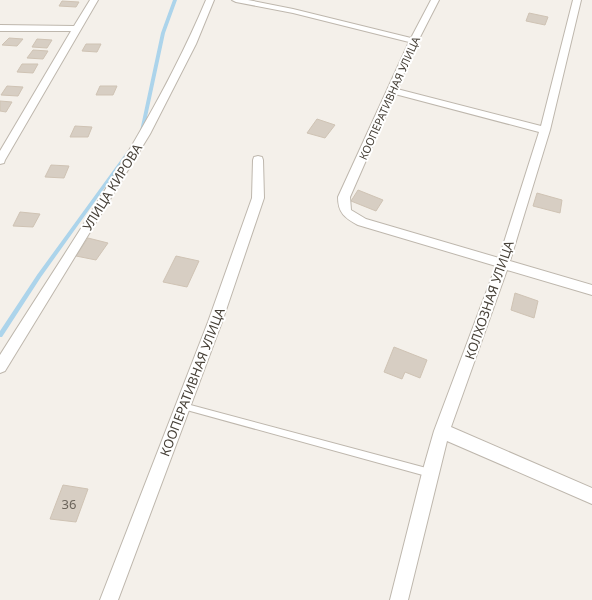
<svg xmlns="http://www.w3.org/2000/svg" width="592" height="600" viewBox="0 0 592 600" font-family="'Noto Sans',sans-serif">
  <rect width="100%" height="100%" fill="#f4f0ea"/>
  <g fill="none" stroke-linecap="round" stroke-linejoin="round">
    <path fill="#acd4eb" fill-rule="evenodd" d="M173,0h4l-12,33 -21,98 -2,1 -2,-1 21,-98z
      M128,150h2l1,1 -90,126 -39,60h-2v-6l37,-56z"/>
  </g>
  <path fill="#d7cec3" stroke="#cfc3b4" d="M62,1l17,1 -3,5 -17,-1z
    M529,13l19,4 -3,8 -19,-4z
    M9,38l14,1 -6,7 -15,-1z
    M37,39l15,1 -5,8 -15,-1z
    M86,44h15l-4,8 -15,-1z
    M33,50l15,1 -5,8 -16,-1z
    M22,64h16l-5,9 -16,-1z
    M7,86l16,1 -5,9 -17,-1z
    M100,86h17l-4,9h-17z
    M0,101l12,1 -6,10 -6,-1z
    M317,119l18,6 -10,13 -18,-5z
    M75,126l17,1 -4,10h-18z
    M51,165l18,1 -5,12 -19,-1z
    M358,190l25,10 -7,11 -25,-10z
    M537,193l25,7 -2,13 -27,-7z
    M20,212l20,2 -7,13 -20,-1z
    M88,238l20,5 -12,17 -20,-4z
    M176,256l23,5 -12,26 -24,-5z
    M515,293l23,8 -4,17 -23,-8z
    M394,347l33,13 -7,18 -15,-6 -3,7 -18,-7z
    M63,485l25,4 -12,33 -26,-3z"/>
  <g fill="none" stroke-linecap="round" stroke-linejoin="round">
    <defs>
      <path id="service" d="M183,403l247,66 3,1 1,3 -1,3 -3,1 -247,-68 -2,-1 -1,-2 1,-2z"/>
      <path id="minor" d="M90,0h8l-93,160 -1,3 -4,1v-13l71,-120h-71v-6l74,1z
        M206,0h8l-18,44 -46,90 -145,237 -5,2v-18c73,-116 153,-229 206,-355z
        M232,0h16l45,9 118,29 20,-38h8l-21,41 -21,48 144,37 32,-126h8l-31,130 -40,131 82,24v10l-85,-25 -56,157 141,61v16l-145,-63 -39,159h-18l32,-127 12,-42 62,-165 -138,-41c-13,-7 -20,-12 -20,-28l71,-155 -116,-29 -57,-11zM395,94l144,38 -40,126 -133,-39 -15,-9 -1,-13z
        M258,156l4,1 1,3 1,38 -42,124 -104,278h-18l108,-278 44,-124 1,-38 1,-3z"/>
    </defs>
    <use href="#service" stroke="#beb7ad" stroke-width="2"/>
    <use href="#minor" stroke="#beb7ad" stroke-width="2"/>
    <use href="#service" fill="#fff" fill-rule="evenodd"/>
    <use href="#minor" fill="#fff" fill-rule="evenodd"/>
  </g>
  <g text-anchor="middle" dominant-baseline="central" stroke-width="4" stroke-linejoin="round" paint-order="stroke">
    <g font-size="11" fill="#474138" stroke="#fff">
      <text transform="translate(389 98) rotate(-66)">КООПЕРАТИВНАЯ УЛИЦА</text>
    </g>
    <g font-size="13" fill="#474138" stroke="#fff">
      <text transform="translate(112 187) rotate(-58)">УЛИЦА КИРОВА</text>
      <text transform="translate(489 300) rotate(-71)">КОЛХОЗНАЯ УЛИЦА</text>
      <text transform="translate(192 382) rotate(-69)">КООПЕРАТИВНАЯ УЛИЦА</text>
    </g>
    <g font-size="13" fill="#6b645b">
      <text x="69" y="504">36</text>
    </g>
  </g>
</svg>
